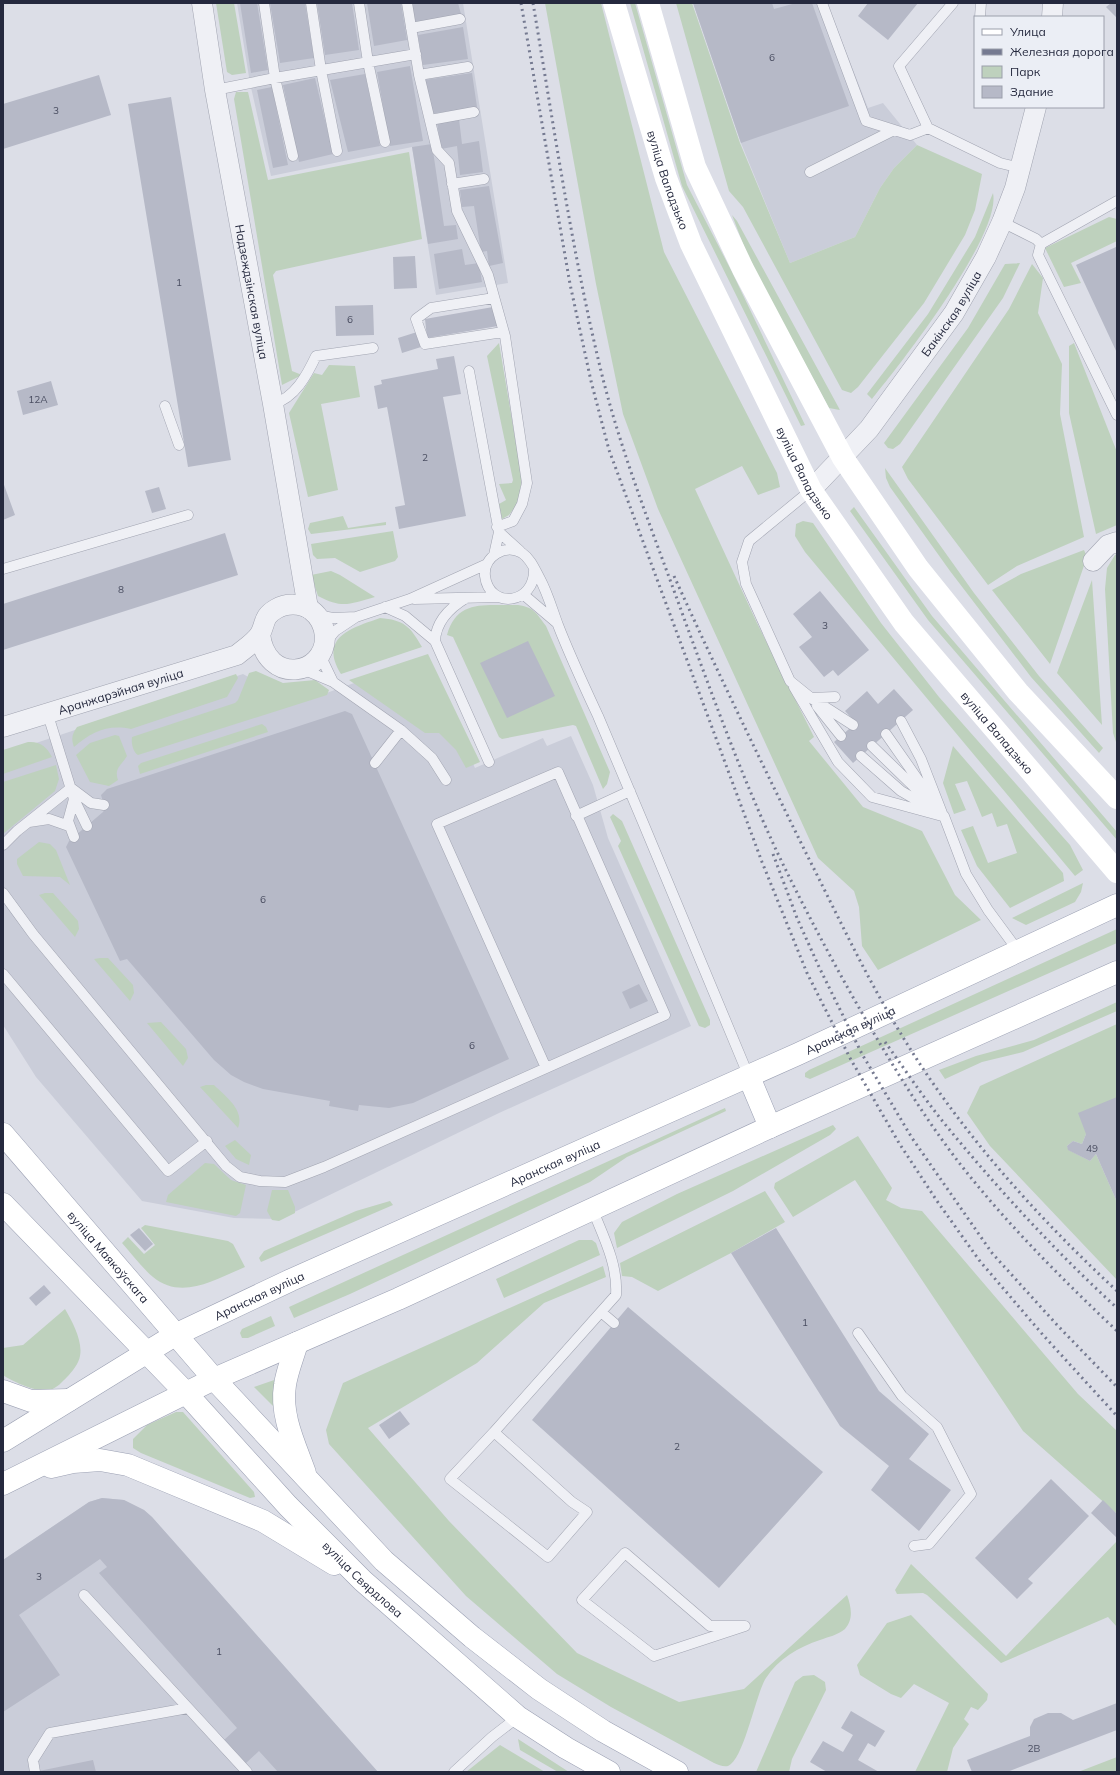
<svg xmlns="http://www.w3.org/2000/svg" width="1120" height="1775" viewBox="0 0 1120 1775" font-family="Mulish,sans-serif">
  <rect width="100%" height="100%" fill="#dcdee7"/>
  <path fill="#cacdd9" d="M237,3h226l45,280 -72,12 -24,-148 -141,29 -21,-93z
    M693,3h134l41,105 15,-5 34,42 -23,23 -14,20 -25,49 -65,26 -49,-120z
    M426,657l49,111 68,-30 4,8 24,-10 22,49 15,53 83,188 -192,87 -219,106 -46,-1 -92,-17 -106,-124 -33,-52v-271l240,-80 45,25 33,-4z
    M102,1498l22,2 20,10 8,7 226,255h-375v-212l86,-58z"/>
  <path fill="#bed1bd" d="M216,3h18l12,70 -14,2 -5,-3z
    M545,3h56l63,249 113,221 3,14 -22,8 -16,-29 -47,23 62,134 57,114 -5,4 54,66 59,24 33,64 26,25 -103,50 -16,-24 -3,-39 -5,-16 -36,-33 -160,-349 -35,-95 -27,-130z
    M630,3h5l52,182 45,87 73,153 -4,1 -119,-240z
    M676,3h16l48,140 50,120 65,-26 25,-49 14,-20 23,-23 65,29 -7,36 -10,25 -41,68 -66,84 -7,6 -9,-3 -99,-183 -14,-16z
    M236,92h12l20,88 141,-28 13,87 -146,32 -3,4 19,96 10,4 -20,10 -48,-286z
    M993,193c9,41 -93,172 -121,206l-5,-5 61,-80 47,-77z
    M732,215l5,6 103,189 -11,-2 -79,-146z
    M1109,217l8,2v22l-46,22 10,20 -17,4 -19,-39z
    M1020,263l-17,35 -103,146 -7,5 -5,-1 -4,-5 84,-115 37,-64z
    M1032,264l11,14 -5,35 24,51 -2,50 24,123 -67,29 -29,19 -80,-106 -6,-12 107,-158z
    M499,343l23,136 -4,24 -9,12 -7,4 -3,-15 7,-4 -7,-16 13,-1 1,-3 -26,-124z
    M1074,343l43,109v73l-21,9 -27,-121v-67z
    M329,365l26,1 5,31 -39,7 17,86 -30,7 -19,-84 25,-40 8,2z
    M885,468l89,125 65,83 64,72 -4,5 -68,-76 -81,-106 -60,-84 -4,-9z
    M854,507l78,109 185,216v8l-189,-220 -78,-109z
    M343,516l5,12 38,-6v3l-75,9 -3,-5 2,-6z
    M803,521l10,2 68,100 58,74 131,148 13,25 -8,6 -270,-324 -10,-16 1,-12z
    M393,531l5,26 -3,4 -35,11 -25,-14 -18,1 -4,-4 -2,-11z
    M1084,550l3,7 -37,107 -58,-74 29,-16z
    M1117,554v191l-4,-12 -8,-144 2,-21 8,-13z
    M331,571l9,4 35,22c-26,7 -32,12 -57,-1l-7,-21z
    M1092,580l10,145 -45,-52z
    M518,605c16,2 19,9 28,21l64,146 -3,12 -4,5 -27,-63 -3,-1 -71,14 -3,-2 -46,-100 -6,-2c10,-37 40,-29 71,-30z
    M380,618c24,2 30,8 42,29l-81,27c-23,-37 11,-46 39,-56z
    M428,654l52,108 -14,6 -10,-18 -17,-17h-14l-76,-53z
    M256,671l27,12 32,-3 14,10 -2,5 -189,60c-5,-3 -7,-12 -6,-18l103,-34 3,-3 11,-27z
    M236,674l2,4 -11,19 -96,32c-23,-5 -40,3 -57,18 -3,-8 -2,-13 3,-20z
    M262,724l4,3 2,5 -128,42 -2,-8 3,-3z
    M115,735l4,1 8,20c-6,10 -13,12 -9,24l-9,6 -19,-4 -14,-27 14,-12z
    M28,742c12,-1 19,5 24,15l-49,17v-24z
    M953,746l110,127 1,8 -54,27 -33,-42 -16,-36 12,-4 15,37 29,-10 -10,-29 -10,3 -5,-14 -10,4 -15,-36 -12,3 11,26 -12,4 -11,-31z
    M56,765l3,14 -4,12 -52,43v-52z
    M613,814l9,7 88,199v5l-5,3 -6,-2 -81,-180 3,-5 -11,-24z
    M39,842l11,2 6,6 14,35 -10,-8 -37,-1 -6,-12v-5z
    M1083,883l-2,9 -6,10 -49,23 -14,-7z
    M45,893h8l25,28 1,8 -4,8 -36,-42z
    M1117,929v14l-307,136 -5,-2v-4l4,-3z
    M100,958h8l25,27 1,8 -4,8 -36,-42z
    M1117,1002v9l-94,41 -41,10 -37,17 -6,-9 37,-14 58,-16z
    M161,1022l25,27 2,9 -5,8 -36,-43z
    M1117,1024v73l-31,37 -4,10 -9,-3 -6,5 2,4 21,11 6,-7 21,48v78l-127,-134 -23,-33 13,-27z
    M206,1085h8c12,12 31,25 24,43l-38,-41z
    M725,1108l1,3 -99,46 -37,25 -240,112 -56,24 -5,-11z
    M833,1125l3,4 -6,6 -97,56 -116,57 -3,-15 8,-11 55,-28z
    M858,1136l34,52 -6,12 15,8 21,3 156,183 39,37v83l-94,-83 -168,-251 -62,37 -19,-29 1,-5z
    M235,1140l16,15 -2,10 -13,-6 -11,-13z
    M205,1163l9,1 17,16 15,5 -6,28 -4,3 -70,-14 2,-7z
    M272,1190h16l7,17v6l-16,8 -7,-1 -5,-9z
    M765,1191l20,31 -54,31 -73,38 -26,-14 -10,-1 -2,-13z
    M390,1201l3,4 -132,57 -2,-4 5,-7 92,-40z
    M145,1225l83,16 5,3 12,23c-29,12 -63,34 -92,10 -11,-9 -21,-23 -31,-34l6,-6 16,17 11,-9 -14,-17z
    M579,1240h13l4,3 4,12 -96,43 -8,-19z
    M603,1266l3,11 -62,26 -67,60 -109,65 81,93 128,132 102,49 65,-13 103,-94c4,11 7,24 -2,34 -7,6 -17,8 -25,11 -21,7 -42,19 -54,38 -10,15 -22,82 -38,88 -5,1 -9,-1 -14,-3l-103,-56 -54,-33 -91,-78 -137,-152 -3,-14 17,-47z
    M65,1309c7,12 18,32 15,47 -1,7 -8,16 -13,21 -5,5 -10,11 -17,13 -12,3 -37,-8 -47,-15v-27l20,-3z
    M271,1316l4,10 -27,12h-6l-2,-5 2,-4z
    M280,1378l-5,30 -21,-21z
    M176,1412h7l71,80 1,5 -5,1 -109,-45 -8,-5v-9l14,-14z
    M1117,1541v86l-9,-10 -107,46 -74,-68 -4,-2 -26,1 -2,-4 16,-26 95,92z
    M911,1615l77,79 -1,6 -9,10 -7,-3 -7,12 5,5 -16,24 -6,24h-32l34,-69 -35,-19 -13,14 -10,-4 -31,-19 -3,-10 30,-42z
    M814,1675l11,7 1,8 -34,69 -3,13h-33l39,-90 8,-6z
    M518,1739l51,33h-11l-38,-22z
    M500,1745l45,27h-79z
    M1117,1757v15h-39z"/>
  <path fill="#b6b9c7" d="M240,3h17l11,67 -17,3z
    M270,3h35l9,55 -34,5z
    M317,3h35l7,47 -34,5z
    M367,3h34l6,37 -33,6z
    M411,3h47l3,11 -46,9z
    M693,3h79l2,6 22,-6h16l37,103 -108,37z
    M868,3h50l-30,37 -30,-24z
    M1111,3h6v15l-11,-11z
    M463,27l5,32 -45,6 -5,-30z
    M410,66l13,75 -33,5 -13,-74z
    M472,73l5,34 -47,7 -6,-34z
    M365,74l15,72 -32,6 -18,-72z
    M99,75l12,40 -108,34v-45z
    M315,78l18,76 -34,8 -16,-77z
    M272,87l16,78 -15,3 -16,-78z
    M171,97l60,363 -43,7 -60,-363z
    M459,119l3,25 17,-3 4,31 -23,3 -3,-29 -16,3 -4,-27z
    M432,144l12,82 12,-1 2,14 -30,5 -16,-97z
    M489,186l14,77 -14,3 -2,-15 -6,1 -7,-46 -12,1 -2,-17z
    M1116,247l1,3v103l-41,-88z
    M462,249l3,16 14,-2 3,19 -43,7 -5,-35z
    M415,256l2,32 -23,1 -1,-32z
    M373,305l1,30 -38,1 -1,-30z
    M493,307l5,19 -71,12 -2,-19z
    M417,332l4,15 -19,6 -4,-15z
    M454,356l7,38 -18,3 23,119 -67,13 -4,-22 10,-2 -18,-98 -9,2 -4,-23 8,-2 -1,-4 57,-11 -2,-10z
    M51,381l7,24 -35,10 -6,-24z
    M3,482l12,33 -12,5z
    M159,487l7,22 -14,4 -7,-22z
    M225,533l13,42 -235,75v-46z
    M820,591l49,59 -31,26 -5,-6 -9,7 -25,-30 13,-10 -19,-23z
    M528,641l27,55 -48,22 -27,-55z
    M894,689l19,21 -60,53 -19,-21 22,-19 -11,-12 22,-20 11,13z
    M345,711l7,3 157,345 -96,44 -24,5 -30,-3 -1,6 -29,-5 1,-5 -67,-12 -19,-7 -13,-7 -17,-15 -87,-101 -7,2 -54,-114 3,-6 34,-29 2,-3 -4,-14 6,-6z
    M639,984l9,17 -18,8 -8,-17z
    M1117,1097v105l-21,-48 -6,7 -22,-11 -1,-4 6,-5 9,3 4,-10 -8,-21z
    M139,1228l14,16 -8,7 -15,-16z
    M776,1228l103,163 50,43 -20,25 42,31 -32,41 -48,-41 18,-24 -49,-40 -109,-173z
    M44,1285l7,8 -15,13 -7,-8z
    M628,1307l195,165 -104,116 -187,-168z
    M400,1411l10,13 -21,15 -10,-14z
    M1051,1479l38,37 -61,63 5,4 -16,16 -42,-41z
    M102,1498l22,2 20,10 8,7 226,255h-100l-19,-21 -14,13 -21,-24 13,-12 -138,-155 8,-6 -7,-8 -81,56 41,60 -57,37v-152l86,-58z
    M1103,1500l14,14v24l-26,-25z
    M1117,1703v27l-110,42h-35l-5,-12 63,-24v-9l4,-8 14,-6h13l12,7z
    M851,1711l34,20 -10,16 -7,-4 -10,17 21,12h-52l-17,-10 13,-21 20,11 10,-17 -12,-7z
    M93,1760l3,12h-57v-1z"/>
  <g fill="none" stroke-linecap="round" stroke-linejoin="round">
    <defs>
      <path id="service" d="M264,3l11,75 18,78
        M311,3l10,67 16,81
        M359,3l9,59 17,80
        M407,3l12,72 18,75 12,13 8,48 31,64 17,61 22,147 -5,21 -9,17 -16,6
        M822,3l44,118 44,14 18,-7
        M953,3l-54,63 29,62 72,35 21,5
        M980,17l1,-14
        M411,28l49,-9
        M419,75l49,-8
        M215,90l60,-12 141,-24
        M430,120l44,-8
        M810,172l84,-42
        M452,184l32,-5
        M1002,222l34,17 5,5 -3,11 79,160
        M1041,244l76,-43
        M494,298l-63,10 -15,11 9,25 78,-12
        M469,371l30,161 -5,23
        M273,404c22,-6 34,-29 43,-48l57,-8
        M165,406l14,39
        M811,490l-62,51 -7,21 4,22 44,97 21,17 42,27
        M499,532l21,19
        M534,568c2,37 -45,42 -49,8 -2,-19 20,-33 37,-23 9,6 13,17 18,26 8,15 12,30 18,46 12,31 26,61 40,91 51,120 101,240 151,361
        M3,569l185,-54
        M524,595l33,28
        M414,599l85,-2
        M385,607l20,9 30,25 54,121
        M317,615l16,3 23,-1 54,-18 77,-35
        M435,641c1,-20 16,-34 31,-43
        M326,642l9,-11 21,-14
        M320,655l13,27
        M302,669l31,13 68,48 31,28 14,22
        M794,687l44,75 34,35 70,19
        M811,698l24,-1
        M817,706l24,30
        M48,715l26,84 13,27
        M901,721l20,38 21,54
        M886,734l44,63
        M872,746l72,70 22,58 22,36 31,42
        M861,756l40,35 31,18
        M375,763l26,-33
        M71,788l20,15 13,2
        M576,816l54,-25
        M29,822l20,-3 20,7
        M74,837l-6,-16 6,-22
        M3,845l14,-14 54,-43
        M3,893l30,41 193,232 14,11 20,4 25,1 39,-15 341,-152 -107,-243 -121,52 109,244
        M3,974l165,197 39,-30
        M601,1312l13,11
        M858,1333l44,63 35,31 34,67 -42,50 -15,2
        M494,1432l-44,47 98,78 39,-45 -15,-10 -78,-70 122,-137c2,-31 -13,-59 -24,-87
        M625,1553l85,73h35l-91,30 -72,-56z
        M84,1595l163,177
        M35,1772l-2,-12 17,-27 138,-25
        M454,1772l38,-35 26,-20"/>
      <g id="minor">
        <path id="s1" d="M202,3l13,87 58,314 35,204"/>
        <path d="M1052,17l1,-14"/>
        <path id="s2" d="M811,490l58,-61 85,-116 32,-56 16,-35 13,-34 21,-81"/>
        <path d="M1093,561l15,-16 9,-3"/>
        <path id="s3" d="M3,727l234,-72c7,-6 18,-13 23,-21 6,-10 2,-17 16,-25 10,-6 25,-6 35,1 8,6 13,15 14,26 1,40 -59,50 -65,-2"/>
      </g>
      <g id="primary">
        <path d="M749,1077l21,50"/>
        <path id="s5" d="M3,1134l211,245 170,182 88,76 67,52 64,42 74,41"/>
        <path id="s6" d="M3,1204l182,188 103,114 75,75 155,136 48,31 43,24"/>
        <path d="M297,1343c-4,14 -10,28 -12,42 -5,30 10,60 20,88"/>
        <path d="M3,1391l28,10 38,-1"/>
        <path id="s7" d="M3,1441l172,-106 116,-55 507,-226 319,-149"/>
        <path d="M51,1467l22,-5 27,-2 28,5 135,56 71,43"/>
        <path d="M3,1484l211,-105 184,-80 372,-172 347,-155"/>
      </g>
    </defs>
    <use href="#service" stroke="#a1a4b1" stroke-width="11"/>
    <use href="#minor" stroke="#a1a4b1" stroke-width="21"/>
    <use href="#primary" stroke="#9ba0b3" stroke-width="23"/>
    <use href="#service" stroke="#eff0f5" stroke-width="10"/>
    <use href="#minor" stroke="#eff0f5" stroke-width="20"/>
    <g stroke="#fff" stroke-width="22">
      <path id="s4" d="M614,3l52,175 25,66 120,246 93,133 213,249"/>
      <path d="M648,3l47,164 48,102 100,189 75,110 100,124 99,106"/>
    </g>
    <use href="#primary" stroke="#fff" stroke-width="22"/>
    <path stroke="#757a91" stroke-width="3" stroke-dasharray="2 4" stroke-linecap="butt" d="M521,3l49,281 21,97 18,69 153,412 45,111 43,85 49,85 38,58 42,59 64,75 74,81
      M533,3c21,124 39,250 69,372 21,84 54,165 83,246 29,79 58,159 94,235 27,56 56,110 87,164 30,51 61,102 98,149 46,58 99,111 153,162
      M674,576c43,95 88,188 134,281 30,59 58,120 93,177 58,96 134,181 216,257
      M773,854l24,64 22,49 43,87 50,84 80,115 66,73 59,61
      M885,1042c19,26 38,55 59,81 53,65 111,128 173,185"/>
  </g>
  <g text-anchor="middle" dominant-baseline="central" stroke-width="3.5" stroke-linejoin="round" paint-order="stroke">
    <g font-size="10" fill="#494d60">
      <text x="772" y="57">6</text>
      <text x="56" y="110">3</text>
      <text x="179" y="282">1</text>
      <text x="350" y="319">6</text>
      <text x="38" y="399">12А</text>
      <text x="425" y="457">2</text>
      <text x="121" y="589">8</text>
      <text x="825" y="625">3</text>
      <text x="263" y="899">6</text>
      <text x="472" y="1045">6</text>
      <text x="1092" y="1148">49</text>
      <text x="805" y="1322">1</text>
      <text x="677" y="1446">2</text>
      <text x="39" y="1576">3</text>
      <text x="219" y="1651">1</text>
      <text x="1034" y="1748">2В</text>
    </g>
    <g font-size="12" fill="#25293e" stroke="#ebeef5">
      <text stroke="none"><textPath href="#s4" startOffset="185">вуліца Валадзько</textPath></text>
      <text stroke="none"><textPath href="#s1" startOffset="293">Надзеждзінская вуліца</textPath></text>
      <text stroke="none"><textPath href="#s2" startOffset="226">Бакінская вуліца</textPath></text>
      <text stroke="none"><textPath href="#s4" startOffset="509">вуліца Валадзько</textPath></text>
      <text stroke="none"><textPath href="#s3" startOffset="123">Аранжарэйная вуліца</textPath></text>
      <text stroke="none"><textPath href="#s4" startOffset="833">вуліца Валадзько</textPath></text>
      <text stroke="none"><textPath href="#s7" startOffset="943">Аранская вуліца</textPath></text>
      <text stroke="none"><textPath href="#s7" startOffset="619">Аранская вуліца</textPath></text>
      <text stroke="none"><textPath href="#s5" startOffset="162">вуліца Маякоўскага</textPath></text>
      <text stroke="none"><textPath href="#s7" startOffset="295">Аранская вуліца</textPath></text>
      <text stroke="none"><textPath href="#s6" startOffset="520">вуліца Свярдлова</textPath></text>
    </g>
  </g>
  <rect width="1120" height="1775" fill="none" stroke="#25293e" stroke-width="8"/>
  <rect x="974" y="16" width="130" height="92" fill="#ebeef5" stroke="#9c9fac"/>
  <rect x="982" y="29" width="20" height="6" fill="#ffffff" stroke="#9c9fac"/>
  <text x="1010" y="36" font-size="12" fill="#25293e">Улица</text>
  <rect x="982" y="49" width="20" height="6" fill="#757a91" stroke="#9c9fac"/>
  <text x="1010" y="56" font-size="12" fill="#25293e">Железная дорога</text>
  <rect x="982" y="66" width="20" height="12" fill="#bed1bd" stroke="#9c9fac"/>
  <text x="1010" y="76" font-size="12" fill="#25293e">Парк</text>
  <rect x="982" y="86" width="20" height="12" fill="#b6b9c7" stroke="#9c9fac"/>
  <text x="1010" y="96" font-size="12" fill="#25293e">Здание</text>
</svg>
